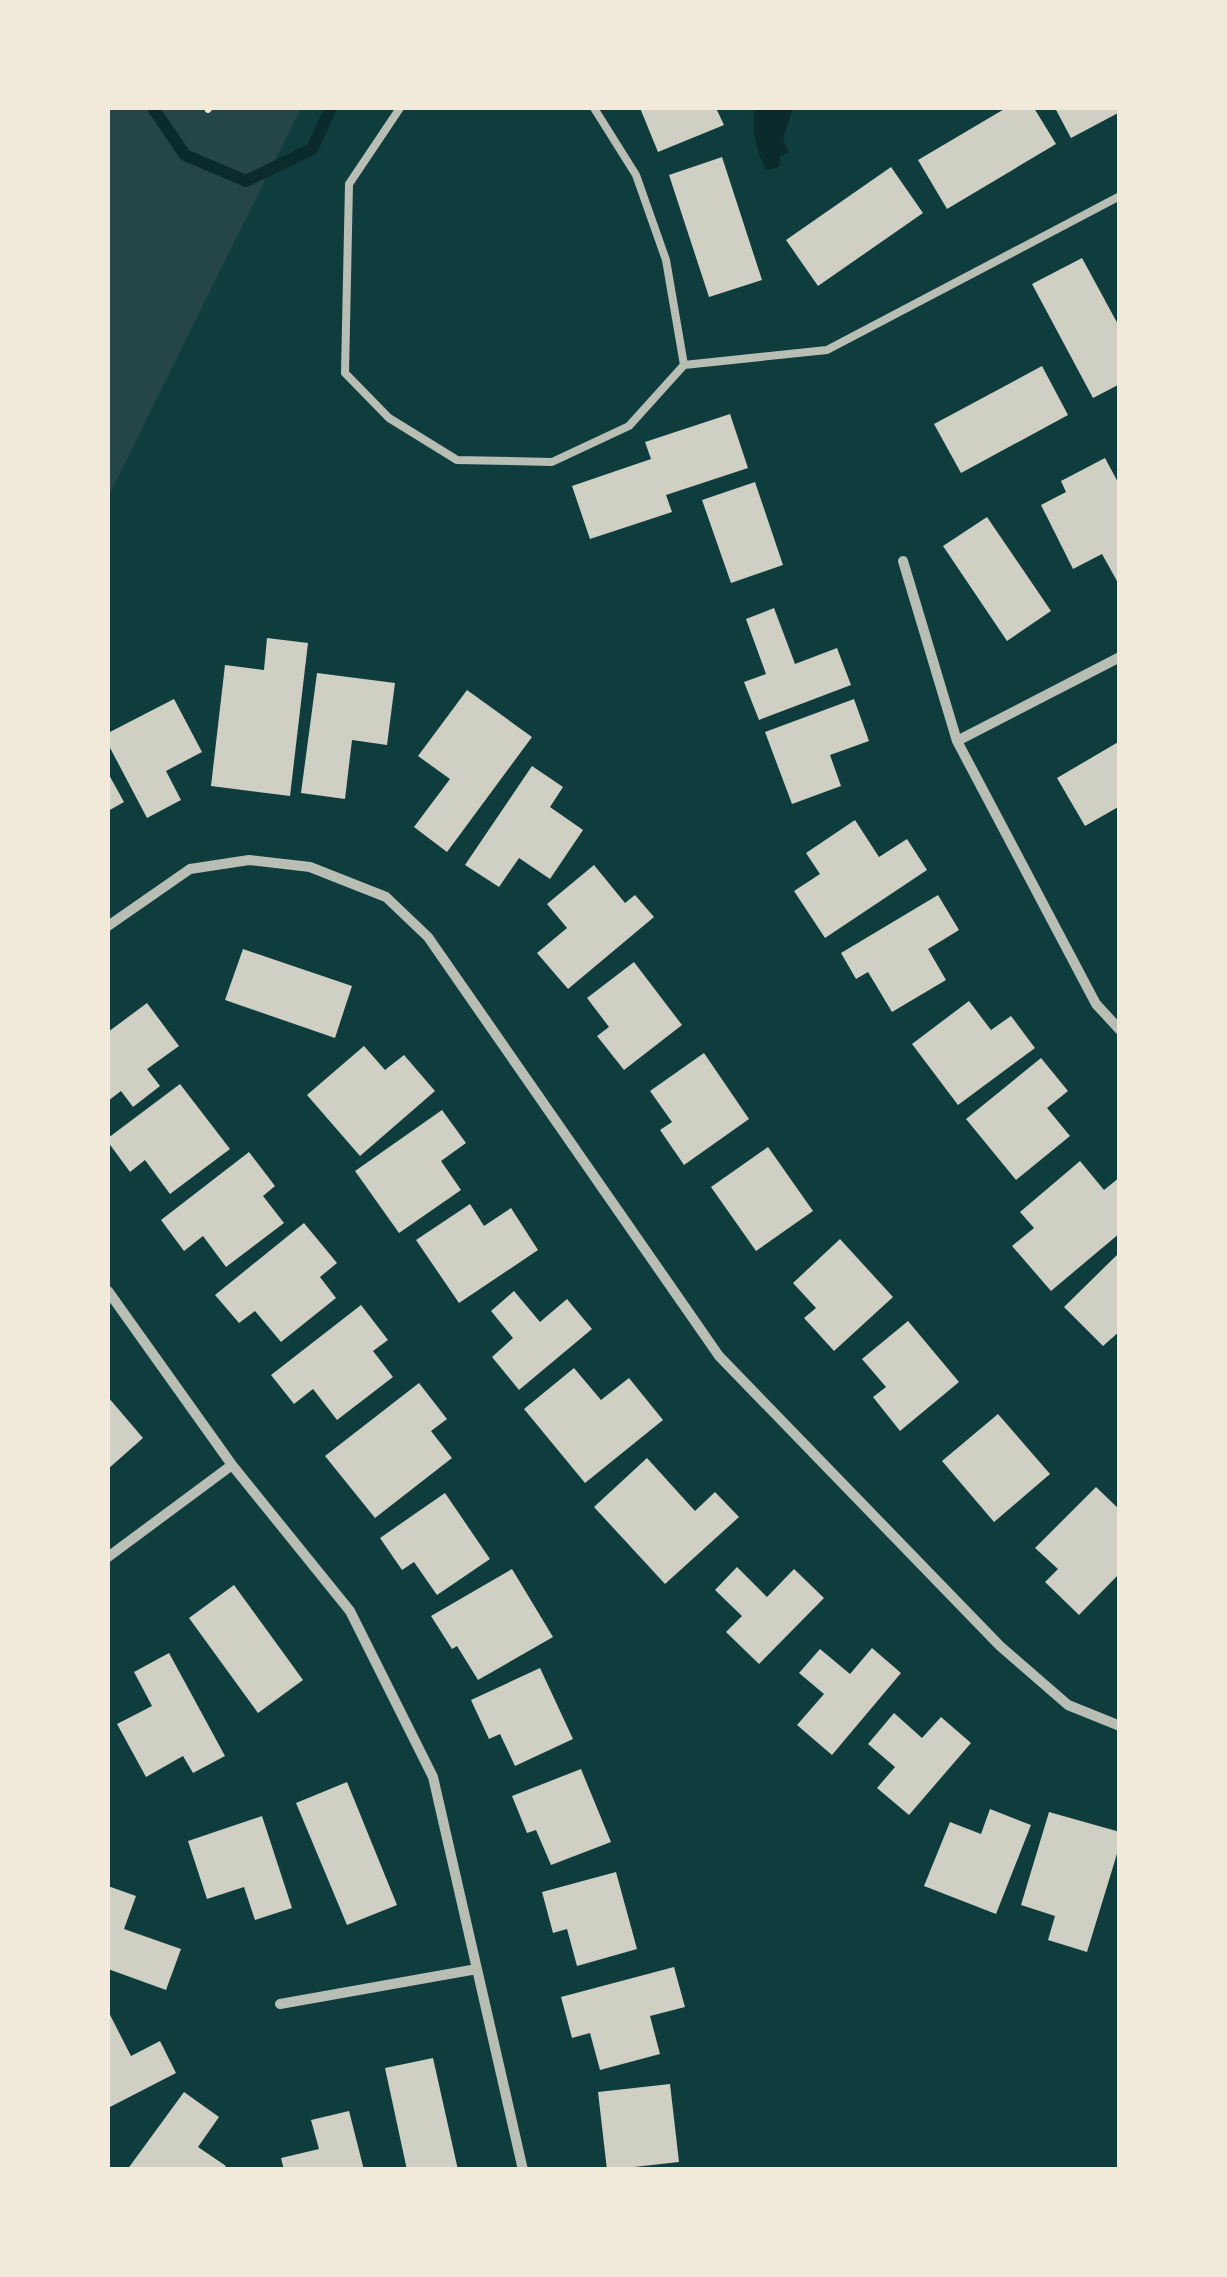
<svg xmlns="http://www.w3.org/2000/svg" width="1227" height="2277" viewBox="0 0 1227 2277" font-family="'Titillium Web',sans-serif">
  <rect width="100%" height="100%" fill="#0f3d3e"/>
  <path fill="#244646" d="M108,108h193l-193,389z"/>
  <path fill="#0a2a2b" d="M755,108h36l1,3 -9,27 5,14 -8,5 -1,10 -13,3c-10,-20 -15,-39 -11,-62z"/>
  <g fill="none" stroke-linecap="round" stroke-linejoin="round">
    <path stroke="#0a2a2b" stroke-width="12" d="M153,108l32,47 61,26 66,-32 19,-41"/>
  </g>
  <path fill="#cfcfc3" d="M640,108h76l8,17 -66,27z
    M1006,108h28l22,36 -109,65 -29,-49z
    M1055,108h65v4l-49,26z
    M722,157l40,123 -53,17 -40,-122z
    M891,167l32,46 -105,73 -32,-46z
    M1082,258l38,70v56l-27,14 -61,-114z
    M1042,366l26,49 -107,58 -27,-49z
    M730,414l18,54 -82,27 6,17 -82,27 -18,-53 79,-27 -6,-17z
    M1105,458l15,28v94l-3,1 -15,-27 -29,15 -32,-64 25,-13 -5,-11z
    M755,482l28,83 -52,18 -29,-83z
    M987,517l64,94 -44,30 -64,-95z
    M774,608l21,56 42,-16 14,37 -92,35 -15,-38 22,-8 -20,-55z
    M267,638l41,5 -18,153 -79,-10 14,-121 39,5z
    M317,673l78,10 -8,62 -35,-5 -7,59 -44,-6z
    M467,690l65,47 -85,115 -33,-25 36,-48 -32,-23z
    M174,699l28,53 -36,19 15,29 -34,18 -39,-74v-11z
    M854,699l15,42 -39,14 11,31 -49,18 -27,-72z
    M1120,741v65l-35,20 -28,-48z
    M532,766l31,21 -13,20 33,23 -33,49 -31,-21 -20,29 -34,-22z
    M108,773l16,29 -16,9z
    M855,820l24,37 28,-18 20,31 -102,68 -31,-47 26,-17 -14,-21z
    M594,865l31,38 10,-8 19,22 -86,72 -31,-36 30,-25 -20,-24z
    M938,895l21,35 -31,19 18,31 -54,32 -24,-40 -12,7 -15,-26z
    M243,949l109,37 -17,52 -110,-38z
    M634,962l48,63 -58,45 -27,-34 12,-9 -22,-29z
    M969,1001l22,29 20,-14 24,32 -77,57 -46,-61z
    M147,1003l32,43 -32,23 13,17 -27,21 -12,-16 -13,10v-69z
    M364,1046l21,24 19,-15 31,36 -75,65 -53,-61z
    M704,1053l45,66 -65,46 -24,-35 12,-8 -22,-31z
    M1041,1058l27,33 -21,17 23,28 -54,44 -50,-61z
    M180,1084l50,65 -60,45 -25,-34 -15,12 -22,-30v-4z
    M442,1110l24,33 -25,18 20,29 -62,43 -44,-62z
    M768,1147l45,64 -57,40 -45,-64z
    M249,1152l26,34 -12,10 21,27 -58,44 -23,-31 -19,15 -23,-31z
    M1080,1161l24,29 16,-13v56l-69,58 -39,-45 22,-18 -14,-16z
    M470,1204l14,22 27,-18 27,42 -79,53 -43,-63z
    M304,1223l33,40 -17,14 16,21 -55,44 -26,-31 -16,12 -24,-28z
    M840,1239l53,58 -59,54 -30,-33 12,-10 -23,-25z
    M1120,1252v79l-17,15 -39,-39z
    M514,1291l26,31 27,-23 25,30 -73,61 -27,-33 21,-19 -22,-27z
    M361,1305l27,35 -15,11 20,26 -56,43 -24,-31 -19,15 -23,-29z
    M908,1321l51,61 -59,49 -27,-34 13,-10 -24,-28z
    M574,1368l27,32 28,-22 34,42 -78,63 -61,-74z
    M419,1383l28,36 -16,12 21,27 -77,60 -50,-62z
    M108,1397l35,41 -35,31z
    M998,1414l52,60 -56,48 -52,-61z
    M647,1458l48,53 20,-19 24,25 -74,67 -71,-77z
    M1096,1487l24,23v63l-41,42 -34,-33 13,-13 -23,-21z
    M445,1493l45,66 -53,36 -23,-33 -12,8 -22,-32z
    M737,1567l30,30 27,-28 30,29 -65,66 -33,-32 16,-16 -27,-26z
    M512,1569l41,68 -75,43 -21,-34 -5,3 -21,-33z
    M234,1585l69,95 -45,33 -69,-95z
    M872,1648l29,25 -69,82 -35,-30 27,-31 -25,-21 21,-24 30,25z
    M169,1653l56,103 -32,17 -10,-17 -37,21 -29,-53 35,-18 -18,-34z
    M540,1668l33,71 -58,27 -15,-32 -11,5 -18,-39z
    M894,1713l28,25 19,-21 30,26 -62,72 -32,-27 18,-21 -27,-23z
    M581,1769l30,73 -60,23 -15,-35 -9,3 -15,-37z
    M347,1782l50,123 -50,20 -51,-122z
    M990,1809l41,16 -35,89 -72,-28 26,-64 31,12z
    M1049,1812l71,20v12l-33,108 -39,-12 7,-24 -34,-11z
    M262,1816l30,92 -37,12 -11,-33 -37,12 -19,-58z
    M616,1872l21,77 -60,17 -10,-37 -14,4 -11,-41z
    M108,1886l28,10 -12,33 57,20 -15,41 -58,-21z
    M674,1967l11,40 -35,9 10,38 -60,16 -10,-37 -18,5 -11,-41z
    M108,2011l23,45 29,-15 16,32 -68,35z
    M433,2058l25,112h-51l-22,-102z
    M670,2084l9,78 -72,8 -9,-78z
    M184,2092l35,25 -21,30 28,19 -3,4h-96z
    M349,2111l15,59h-80l-3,-12 38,-9 -8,-29z"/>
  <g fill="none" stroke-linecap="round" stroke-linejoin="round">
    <path stroke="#f1e9da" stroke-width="6" d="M208,110l2,-2"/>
    <path stroke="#b8beb3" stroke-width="8" d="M400,108l-51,76 -4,189 44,45 68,42 95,2 77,-36 55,-61 143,-15 293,-154
      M594,108l42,67 30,85 18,105"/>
    <path stroke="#b8beb3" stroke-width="10" d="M903,561l54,180 139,263 24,26
      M957,741l163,-84
      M108,926l82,-57 59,-9 61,7 76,30 42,40 291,419 281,290 68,59 52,21
      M108,1291l124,174 118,146 83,166 90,393
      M108,1557l124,-92
      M280,2004l197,-35"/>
  </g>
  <rect width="1227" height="2277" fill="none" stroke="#f1e9da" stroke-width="220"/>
</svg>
